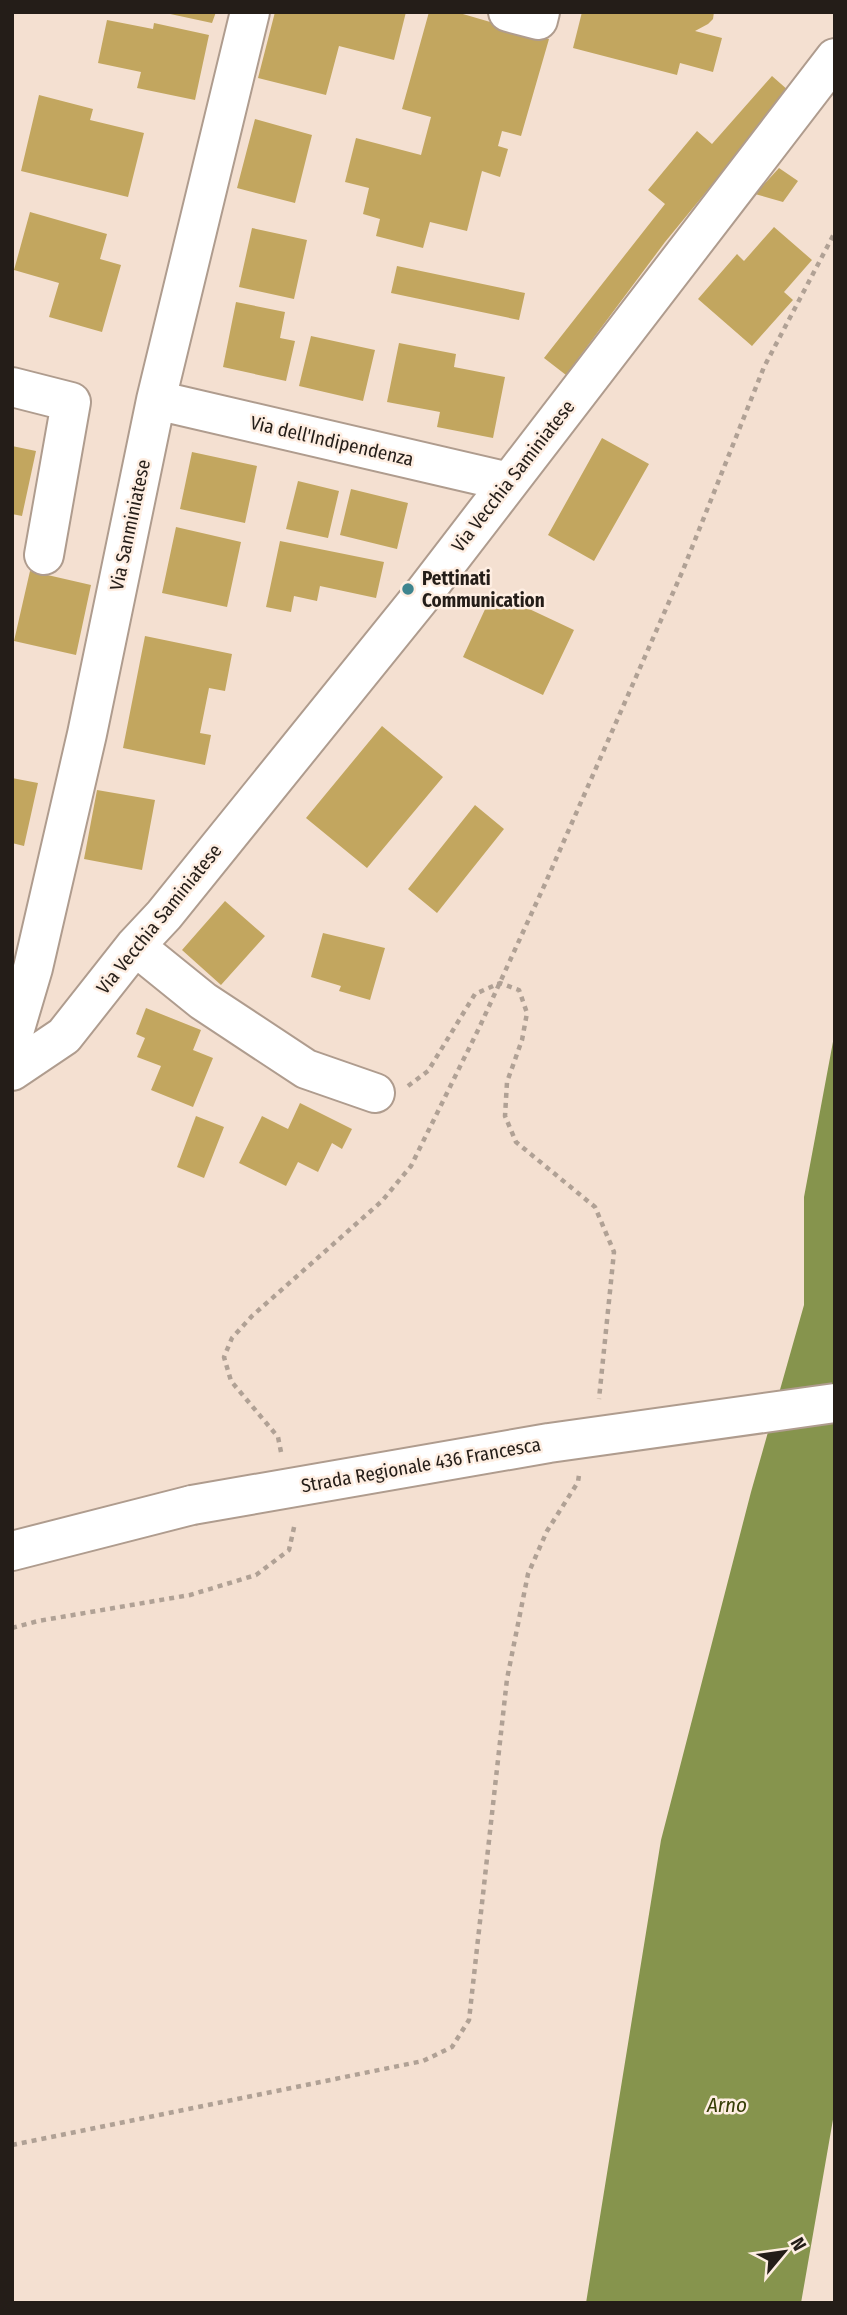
<svg xmlns="http://www.w3.org/2000/svg" width="847" height="2315" viewBox="0 0 847 2315" font-family="'Fira Sans Condensed',sans-serif">
  <rect width="100%" height="100%" fill="#f4e0d1"/>
  <path fill="#86944d" d="M835,1031v1077l-34,195h-215l75,-463 90,-348 53,-187v-108z"/>
  <path fill="#c2a65f" d="M161,12h55l-4,11z
    M275,12h131l-12,48 -55,-14 -13,49 -68,-17z
    M429,12h27l93,27 -28,97 -19,-5 -4,15 10,3 -8,28 -18,-6 -15,60 -37,-9 -7,26 -47,-12 4,-17 -17,-5 6,-26 -24,-6 11,-44 65,17 10,-38 -29,-8z
    M582,12h132l-1,7 -5,5 -13,7 27,7 -9,34 -33,-9 -3,12 -104,-27z
    M107,20l46,9 1,-6 55,12 -14,65 -58,-12 4,-16 -43,-9z
    M772,76l17,15 -124,151 -99,133 -22,-17 121,-154 -17,-14 49,-59 15,13z
    M39,95l54,14 -3,11 54,13 -16,64 -107,-26z
    M255,119l57,16 -17,68 -58,-15z
    M779,168l19,13 -15,21 -28,-8z
    M30,212l77,22 -7,25 21,6 -19,67 -53,-15 10,-34 -45,-13z
    M774,227l38,33 -28,32 9,8 -41,46 -54,-47 39,-45 7,7z
    M252,228l55,12 -13,59 -55,-12z
    M397,266l128,27 -6,27 -128,-27z
    M236,302l49,10 -5,26 15,3 -9,40 -63,-14z
    M311,336l64,14 -12,51 -64,-15z
    M399,343l57,11 -2,13 51,10 -12,61 -56,-11 3,-15 -53,-10z
    M602,438l47,26 -55,97 -46,-26z
    M12,446l24,5 -14,65 -10,-2z
    M192,452l65,14 -12,57 -65,-14z
    M298,481l41,10 -11,47 -42,-9z
    M351,489l57,14 -11,46 -57,-14z
    M176,527l65,15 -14,65 -65,-14z
    M280,541l104,21 -8,36 -56,-12 -3,15 -23,-5 -3,16 -25,-5z
    M30,571l61,14 -15,70 -62,-14z
    M493,592l81,38 -31,65 -80,-38z
    M145,636l87,18 -7,37 -16,-3 -9,45 11,2 -6,30 -82,-17z
    M382,726l61,51 -76,91 -61,-50z
    M12,778l26,5 -14,63 -12,-3z
    M97,790l58,10 -13,70 -58,-11z
    M475,805l29,24 -67,84 -29,-24z
    M225,901l40,35 -44,49 -39,-35z
    M323,933l62,15 -15,52 -31,-9 2,-5 -30,-9z
    M146,1008l55,22 -8,20 20,8 -20,49 -42,-17 10,-24 -24,-9 8,-19 -9,-4z
    M300,1103l52,26 -10,20 -10,-6 -14,29 -20,-10 -12,24 -47,-23 23,-47 26,13z
    M196,1116l28,11 -20,51 -27,-11z"/>
  <g fill="none" stroke-linecap="round" stroke-linejoin="round">
    <defs>
      <path id="minor" d="M508,12l30,8 2,-8
        M12,387l59,15 -27,153
        M156,400l353,82
        M135,946l68,55 103,68 69,24
        M12,1039l21,-71 54,-234 69,-334 94,-388
        M12,1071l52,-35 71,-90 29,-31 260,-322 411,-535"/>
      <path id="major" d="M12,1551l180,-46"/>
    </defs>
    <use href="#minor" stroke="#af9c8e" stroke-width="42"/>
    <use href="#major" stroke="#af9c8e" stroke-width="42"/>
    <path stroke="#b0a195" stroke-width="4.5" stroke-dasharray="5 5" stroke-linecap="butt" d="M408,1086l20,-15 47,-77 25,-11 19,7 8,23 -5,27 -15,42 -2,34 11,26 79,65 19,45 -15,147
      M281,1452l-3,-15 -47,-56 -7,-24 8,-19 20,-22 130,-115 29,-35 69,-140 65,-142 138,-314 81,-203 71,-135
      M12,1628l26,-7 152,-26 66,-20 33,-25 6,-27
      M12,2145l411,-84 29,-14 17,-27 38,-341 21,-105 19,-43 31,-49 1,-7"/>
    <use href="#minor" stroke="#fff" stroke-width="38"/>
    <use href="#major" stroke="#fff" stroke-width="38"/>
    <defs>
      <path id="major-bridge" d="M192,1505l357,-62 286,-40"/>
    </defs>
    <use href="#major-bridge" stroke="#af9c8e" stroke-width="42" stroke-linecap="butt"/>
    <use href="#major-bridge" stroke="#fff" stroke-width="38"/>
  </g>
  <circle fill="#3f858f" stroke="#feeee2" stroke-width="2.5" cx="408" cy="589" r="7"/>
  <g text-anchor="middle" dominant-baseline="central" stroke-width="5" stroke-linejoin="round" paint-order="stroke">
    <g font-size="19" fill="#241d18" stroke="#feeee2">
      <text transform="translate(332 441) rotate(13)">Via dell'Indipendenza</text>
      <text transform="translate(513 476) rotate(-52)">Via Vecchia Saminiatese</text>
      <text transform="translate(130 525) rotate(-78)">Via Sanminiatese</text>
      <text transform="translate(159 919) rotate(-51)">Via Vecchia Saminiatese</text>
      <text transform="translate(421 1465) rotate(-10)">Strada Regionale 436 Francesca</text>
    </g>
    <g font-size="19" font-weight="bold" fill="#241d18" stroke="#feeee2" text-anchor="start">
      <text x="422" y="578">Pettinati<tspan x="422" dy="22">Communication</tspan></text>
    </g>
    <g font-size="21" font-style="italic" fill="#363e06" stroke="#feeee2">
      <text x="727" y="2105">Arno</text>
    </g>
  </g>
  <rect width="847" height="2315" fill="none" stroke="#241d18" stroke-width="28"/>
  <g transform="translate(784 2252) rotate(61)" stroke="#feeee2" stroke-width="5" paint-order="stroke">
  <path d="M0-5L12 26L0 18L-12 26Z" fill="#241d18"/>
  <text y="-10" font-size="19" font-weight="bold" text-anchor="middle" fill="#241d18">N</text>
  </g>
</svg>
